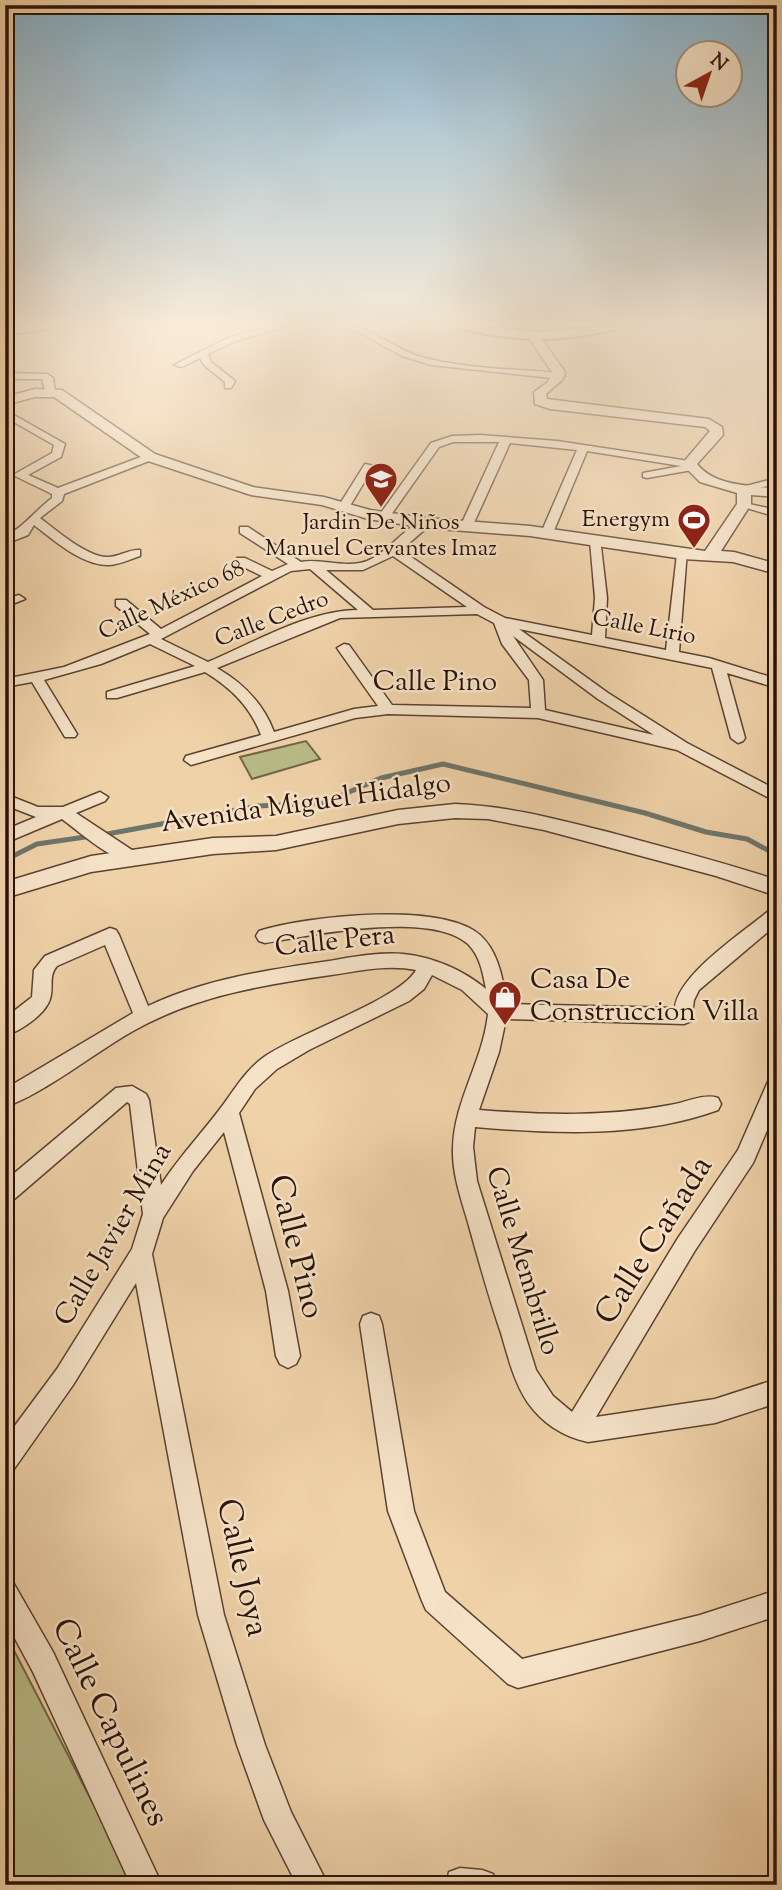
<svg xmlns="http://www.w3.org/2000/svg" width="782" height="1890" viewBox="0 0 782 1890" font-family="'Sorts Mill Goudy',serif">
  <rect width="100%" height="100%" fill="#f0d2a9"/>
  <filter id="stains"><feTurbulence type="fractalNoise" baseFrequency=".00286" numOctaves="4"/><feColorMatrix values="0 0 0 0 .2 0 0 0 0 .09 0 0 0 0 .02 0 0 0 .5 -.17"/></filter>
  <radialGradient id="worn" r=".72"><stop offset=".6" stop-color="#630" stop-opacity="0"/><stop offset="1" stop-color="#630" stop-opacity=".3"/></radialGradient>
  <path fill="#babc88" stroke="#726748" stroke-width="2" d="M306,741l14,18 -68,20 -12,-22z
    M5,1633l130,252h-130z"/>
  <g fill="none" stroke-linecap="round" stroke-linejoin="round">
    <path stroke="#6d756b" stroke-width="5" d="M102,835l156,-29 66,-3 57,-25 62,-14 202,49 61,19 41,7 30,16
      M5,860l32,-16 55,-8"/>
    <defs>
      <path id="minor" d="M276,325h15l-55,16 -28,13 3,8 24,19 -4,7h-6v-6l-21,-17 -4,-7 -18,9 -8,-2 56,-28z
        M338,325c33,0 53,23 83,32 45,12 93,12 139,16l5,3 -5,3 -129,-14 -29,-9 -42,-23z
        M5,373l42,1 6,4 2,14 -9,2 -4,-15h-37z
        M5,410l60,34 -4,13 -33,18 30,13 88,-33h8v4l-90,35 -2,7 -22,17c16,12 48,40 68,39 11,0 21,-8 32,-7v6c-10,3 -21,9 -32,9 -27,0 -54,-25 -74,-40l-6,10 -23,9v-8c17,-7 31,-26 47,-38v-4l-39,-19 39,-22 2,-8 -49,-28z
        M480,435l77,6 132,20 5,3 -2,6 -45,8 -4,-1v-4l38,-7 -94,-15 -34,82 -6,4 -6,-4 36,-83 -67,-7 -37,82 -6,4 -6,-4 38,-83h-46l-14,5 -51,72h-8l-2,-2 53,-74 21,-7z
        M365,464l9,2 -26,43h-8l-2,-2z
        M777,478v6l-33,7 -6,-3z
        M740,502l37,8v7l-37,-11z
        M426,519l6,4 -2,2 -29,25 83,57 21,11 87,17 3,-37 -5,-57 10,-3 7,60 -2,40 61,12 11,-96 10,-3 -8,101 30,6 68,21v9l-50,-15 18,65 -2,3 -5,2 -7,-5 -19,-70 -193,-39 89,64 79,50 90,47v12l-100,-52 -139,-32 -150,-4 -33,4 -164,47 -7,-5 2,-4 75,-21c-11,-29 -30,-47 -56,-63l-88,26h-10v-6l88,-26 -45,-22 -49,20 -57,16 33,54 -2,3h-10l-33,-55 -27,5v-8l59,-12 86,-33 -34,-28v-6h10l35,29 101,-53 -25,-12v-6h8l27,13 16,-7 -48,-31v-6h8l53,35c20,-4 45,7 66,-1 22,-9 37,-34 59,-42zM393,556l74,51 -94,3 -47,-40h37zM310,569l48,41c-49,0 -105,33 -150,52l-47,-23 130,-68zM477,614l17,9 8,21 27,36 2,28 -139,-3 -43,-60 -5,-1 -7,4 41,58 -24,3 -80,23c-11,-29 -31,-49 -57,-64l123,-50zM513,636l85,63 56,36 -109,-25 -2,-30z
        M19,595l6,4 -20,8v-8z
        M100,792l8,5 -3,4 -29,12 62,41 2,4 -2,4c-18,6 -61,-32 -76,-43l-57,24v-13l31,-13 -31,-12v-11l33,13h25z
        M777,908v16l-78,66 -5,10 -3,21 -7,3 -178,-5 -7,33 -20,58c64,5 128,7 191,-5 15,-2 34,-12 48,-7l3,6 -3,6c-77,28 -162,24 -243,17l-2,20 4,34 59,189 17,26 19,16 106,-174 60,-88 32,-73 7,-2v32l-24,56 -59,89 -98,165 119,-18 62,-20v24l-62,20 -127,19c-24,-5 -45,-18 -60,-39 -14,-21 -20,-46 -27,-70 -12,-35 -22,-71 -32,-107 -7,-25 -17,-51 -16,-78 1,-47 30,-87 35,-134l-26,-24 -30,-15 -8,14 -15,12 -100,49 -32,19 -22,20 -16,24 49,178 12,65 -4,8 -8,4 -8,-4 -4,-8 -10,-65 -42,-159 -31,39 -30,47 -11,36 72,361 41,130 26,67 37,73h-31l-33,-65 -27,-75 -39,-130 -62,-332 -63,102 -59,84 -9,3v-33l52,-70 75,-120 11,-35 -13,-110 -3,-2 -115,99 -7,3v-23l111,-93 16,-2 14,8 3,6 12,85c18,-28 42,-53 62,-80 13,-18 23,-35 41,-48 34,-24 137,-58 152,-87 -28,-6 -57,1 -85,5 -69,10 -136,21 -198,56 -39,22 -88,62 -128,76v-18l128,-76 -28,-68 -48,21c-9,10 -3,21 -7,33 -5,16 -30,32 -45,37v-18l27,-21 2,-27 11,-14 65,-28 6,2 3,5 29,71c57,-27 119,-36 181,-45 24,-4 50,-9 74,-7 30,3 60,16 83,35 -3,-16 -6,-33 -18,-45 -37,-34 -157,-9 -203,-1l-6,-2 -3,-5 3,-5c46,-15 183,-30 221,4 18,16 24,46 26,69l169,4c3,-34 70,-77 96,-99z
        M371,1313l8,3 3,8 32,187 31,81 77,67 178,-44 77,-25v26l-77,25 -182,47 -10,-4 -82,-74 -4,-9 -34,-90 -28,-187 3,-8z
        M5,1580l9,4 39,68 109,233h-31l-98,-213 -28,-52z
        M460,1868l22,2 11,4 4,11h-51l3,-13z"/>
      <path id="tertiary" d="M535,334l4,1 26,37 -3,8 -16,14 1,5 162,20 13,8 1,8 -26,29c18,23 54,21 80,25v8l-26,-2v9l-30,47 13,1 43,12v10l-44,-12 -50,-3 -153,-23 -104,-8 -58,-9 -46,-14 -71,-10 -106,-35 -91,-63h-19l-30,8v-8l30,-8 27,1 93,64 98,33 71,10 46,13 56,8 104,8 175,25 32,-47v-11l-37,-11 -18,-18 28,-33 -5,-4 -155,-18 -15,-5 -1,-12 14,-10 4,-10 -23,-34z
        M455,804c54,2 105,16 157,29 55,15 110,29 165,47v16l-61,-20 -172,-46 -56,-11 -33,-1 -57,6 -122,26 -63,4 -122,18 -86,26v-16l86,-26 122,-18 63,-2 122,-26z"/>
      <path id="secondary" d="M17,325h35l-7,4 -40,6v-8z
        M456,325l84,7 83,-7c-8,6 -21,7 -31,9 -46,9 -88,5 -134,-6z"/>
    </defs>
    <use href="#minor" stroke="#5b4231" stroke-width="3"/>
    <use href="#tertiary" stroke="#5b4231" stroke-width="3"/>
    <use href="#secondary" stroke="#291209" stroke-width="4"/>
    <use href="#minor" fill="#f5e2c7" fill-rule="evenodd"/>
    <use href="#tertiary" fill="#f5e2c7" fill-rule="evenodd"/>
    <use href="#secondary" fill="#f5e2c7" fill-rule="evenodd"/>
  </g>
  <linearGradient id="sky" x2="0" y2="1"><stop stop-color="#89b5d0"/><stop offset="0.55" stop-color="#f8ebd8"/><stop offset="1" stop-color="#f8ebd8" stop-opacity="0"/></linearGradient>
  <rect width="782" height="590" fill="url(#sky)"/>
  <defs>
    <symbol id="school-pin" viewBox="-11 -11 22 30"><path d="M0 17L-7.5 6A9.5 9.5 0 1 1 7.5 6Z" fill="#8f2418" stroke="#f5e2c7"/><path d="M0-5L7-2L0 1L-7-2ZM-4 1L0 2.5L4 1V4Q0 6-4 4Z" fill="#fff"/></symbol>
    <symbol id="stadium-pin" viewBox="-11 -11 22 30"><path d="M0 17L-7.5 6A9.5 9.5 0 1 1 7.5 6Z" fill="#8f2418" stroke="#f5e2c7"/><path d="M0-5a6.5 5 0 1 0 0 10a6.5 5 0 1 0 0-10ZM-3.5-1.8h7v3.6h-7Z" fill="#fff"/></symbol>
    <symbol id="shop-pin" viewBox="-11 -11 22 30"><path d="M0 17L-7.5 6A9.5 9.5 0 1 1 7.5 6Z" fill="#8f2418" stroke="#f5e2c7"/><path d="M-5-2.5h2.3a2.7 3.5 0 0 1 5.4 0H5L5.5 6h-11ZM-1.5-2.5h3a1.5 2.3 0 0 0-3 0Z" fill="#fff"/></symbol>
  </defs>
  <g fill-rule="evenodd">
    <use href="#school-pin" x="362" y="460" width="38" height="52"/>
    <use href="#stadium-pin" x="675" y="501" width="38" height="52"/>
    <use href="#shop-pin" x="486" y="978" width="38" height="52"/>
  </g>
  <g text-anchor="middle" dominant-baseline="central" stroke-width="5" stroke-linejoin="round" paint-order="stroke">
    <g font-size="23" fill="#291209" stroke="#f5e2c7" text-anchor="end">
      <text x="670" y="520">Energym</text>
      <text x="381" y="523" text-anchor="middle">Jardin De Niños<tspan x="381" dy="26">Manuel Cervantes Imaz</tspan></text>
    </g>
    <g font-size="23" fill="#291209" stroke="#f5e2c7">
      <text transform="translate(172 601) rotate(-25)">Calle México 68</text>
      <text transform="translate(272 620) rotate(-21)">Calle Cedro</text>
      <text transform="translate(644 628) rotate(11)">Calle Lirio</text>
    </g>
    <g font-size="28" fill="#291209" stroke="#f5e2c7">
      <text x="435" y="683">Calle Pino</text>
      <text transform="translate(306 804) rotate(-8)">Avenida Miguel Hidalgo</text>
      <text transform="translate(335 942) rotate(-6)">Calle Pera</text>
      <text transform="translate(114 1235) rotate(-60)">Calle Javier Mina</text>
      <text transform="translate(522 1261) rotate(73)">Calle Membrillo</text>
    </g>
    <g font-size="28" fill="#291209" stroke="#f5e2c7" text-anchor="start">
      <text x="530" y="981">Casa De<tspan x="530" dy="32">Construccion Villa</tspan></text>
    </g>
    <g font-size="33" fill="#291209" stroke="#f5e2c7">
      <text transform="translate(655 1241) rotate(-58)">Calle Cañada</text>
      <text transform="translate(295 1247) rotate(76)">Calle Pino</text>
      <text transform="translate(241 1568) rotate(77)">Calle Joya</text>
      <text transform="translate(109 1723) rotate(64)">Calle Capulines</text>
    </g>
  </g>
  <rect width="782" height="1890" fill="none" stroke="#f0d2a9" stroke-width="28"/>
  <rect x="7" y="7" width="768" height="1876" fill="none" stroke="#291209" stroke-width="3.5"/>
  <rect x="14" y="14" width="754" height="1862" fill="none" stroke="#291209" stroke-width="2"/>
  <g transform="translate(709 74) rotate(40)"><circle r="33" fill="#f5e2c7" stroke="#a38f7b" stroke-width="2"/>
  <path d="M0-5L12 26L0 18L-12 26Z" fill="#8f2418"/>
  <text y="-10" font-size="19" font-weight="bold" text-anchor="middle" fill="#291209">N</text>
  </g>
  <rect width="100%" height="100%" filter="url(#stains)"/>
  <rect width="100%" height="100%" fill="url(#worn)"/>
</svg>
